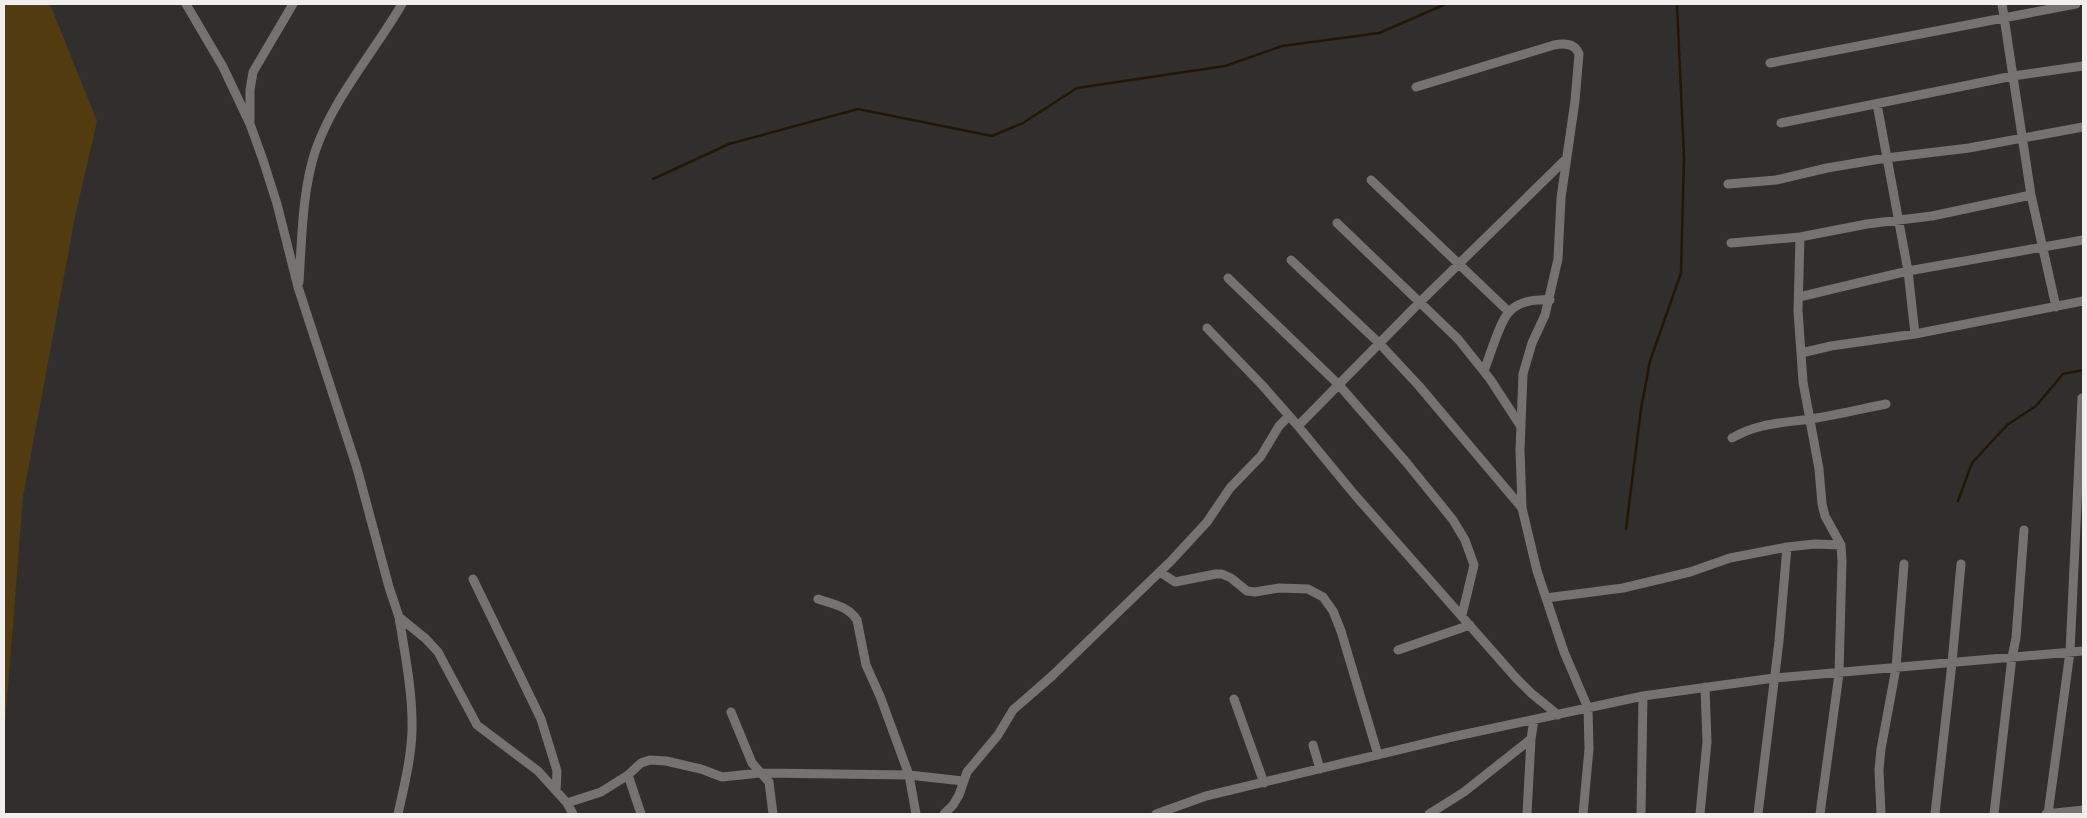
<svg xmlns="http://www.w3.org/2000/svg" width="2087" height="818" viewBox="0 0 2087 818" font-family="'DejaVu Sans',sans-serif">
  <rect width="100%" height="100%" fill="#302f2d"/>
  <path fill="#533b10" d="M4,4h46l47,117 -22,96 -52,280 -19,241z"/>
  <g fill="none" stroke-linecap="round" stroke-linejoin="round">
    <path stroke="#231703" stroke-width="2.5" d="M653,179l76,-35 129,-35 134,27 31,-13 54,-35 148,-22 57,-20 97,-13 67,-29
      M1958,501l14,-38 35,-38 29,-19 27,-32 20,-4
      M1626,529l15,-120 9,-48 31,-88 3,-115 -7,-154"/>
    <path stroke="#747372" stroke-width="9" d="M186,4l37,63 27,57 13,36 14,44 21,83 59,181 32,119 10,30 27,22 12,13 39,73 61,46 29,32 6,11
      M2002,4l29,191 25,112
      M1770,63l306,-59
      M1416,87l138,-42c10,-2 21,-2 25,9l-4,47 -14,97 -3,61 -13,56 -13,28 -9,31 -3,76 2,58 15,63 27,81 24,56 1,41 -6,65
      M1877,104l31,167 7,63
      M250,121v-31l3,-18 40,-68
      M1781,123l232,-47 70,-10
      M1371,180l138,132
      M1728,184l48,-4 51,-12 59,-10 83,-10 114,-21
      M1337,223l121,116 32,40 30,46
      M1800,237l-2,74 3,42 2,29 16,87 3,35 3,12 16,29 1,16 -3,113 -19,140
      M1731,243l69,-6 67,-13 65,-8 99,-21
      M1291,260l88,83 40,43 103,122
      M1228,278l111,107 67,77 47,58 12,20 9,25 -12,50
      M299,282c3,-44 3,-92 17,-133 19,-53 58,-97 86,-145
      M1799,297l109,-26 175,-31
      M1207,328l55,57 36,41 56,68 162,184 15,15 27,22
      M1801,353l30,-7 84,-12 168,-33
      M1484,371c5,-13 16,-50 25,-59 10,-11 27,-13 41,-12
      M1298,426l122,-124 146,-143
      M1732,438c25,-15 51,-15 78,-19 26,-4 51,-10 76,-15
      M1160,572l15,10 41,-8h6l9,4 16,13 8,1 24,-4 29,1 15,8 10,14 8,20 37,124
      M473,579l68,140 16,52 -1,20
      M1546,598l77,-10 67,-16 40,-14 57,-11
      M818,599c14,5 30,7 39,21l9,45 14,31 29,79 7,39
      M1398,650l72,-25
      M1234,699l30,84
      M731,712l21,51 17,19 4,32
      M1313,745l7,24
      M628,775l13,39
      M567,803l34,-11 27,-17 13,-12 9,-3 16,1 35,8 21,8 38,-4 149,2 54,6
      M398,814c6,-27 13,-55 14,-83 1,-37 -7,-77 -13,-114
      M944,814l9,-9 6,-10 8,-23 31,-37 15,-25 39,-34 119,-115 36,-39 23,-34 31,-32 18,-30 10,-10
      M1156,814l50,-18 246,-59 191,-41 131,-18 309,-27
      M1429,814l35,-22 67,-53 3,-19
      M1527,814l4,-75
      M1641,814l2,-118
      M1700,814l7,-72 -2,-55
      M1758,814l21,-173 8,-94 28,-3 26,1
      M1881,814l-2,-44 2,-21 15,-81 8,-104
      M1935,814l17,-151 9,-99
      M1994,814l18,-157 4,-19 8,-108
      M2046,814l37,-4
      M2048,814l22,-162 12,-254"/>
  </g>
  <rect width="2087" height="818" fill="none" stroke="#f0efed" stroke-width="10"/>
</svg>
